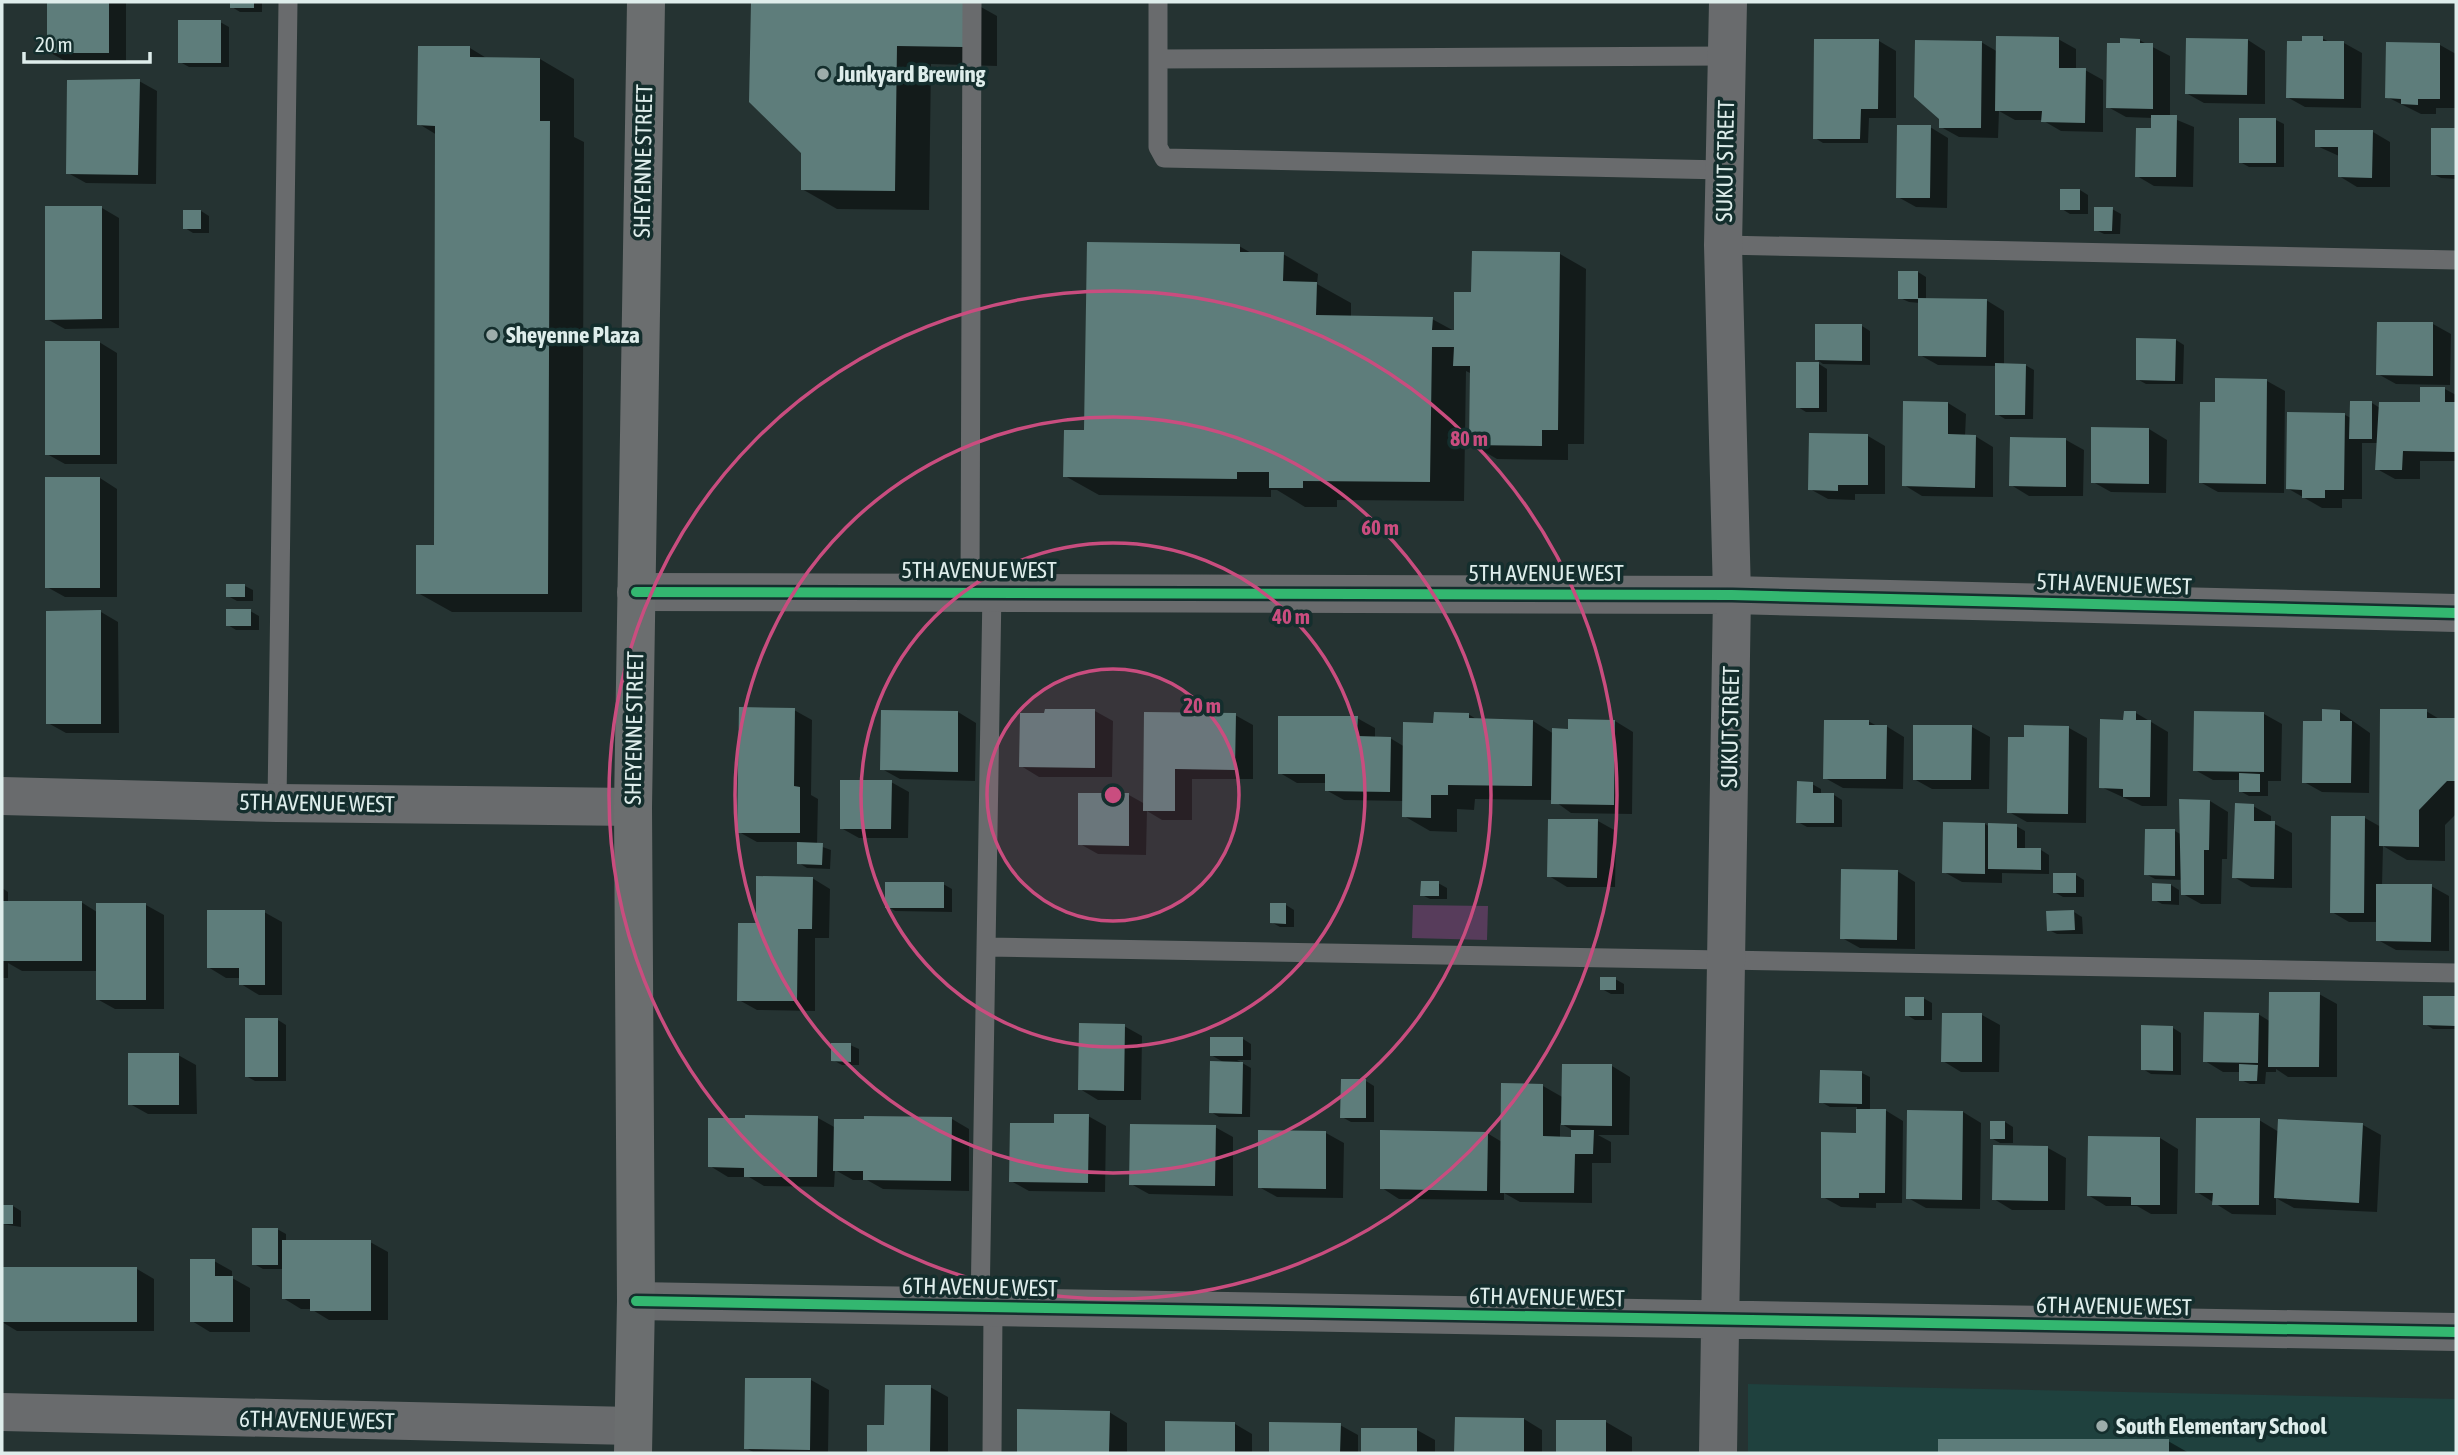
<svg xmlns="http://www.w3.org/2000/svg" width="2458" height="1455" viewBox="0 0 2458 1455" font-family="'Asap Condensed',sans-serif">
  <rect width="100%" height="100%" fill="#253332"/>
  <path fill="#1f413e" d="M1748,1384l708,15v54h-708z"/>
  <path fill="#573c5b" d="M1413,905l75,1 -1,34 -75,-2z"/>
  <path fill="#0007" fill-rule="evenodd" d="M49,2h77v60h-59l-18,-10z
    M231,2h31v10h-22l-8,-5z
    M752,2h220l25,14v50l-66,-2 -2,146 -92,-1 -35,-20 1,-37 -52,-51z
    M220,22l9,5v40h-40l-9,-5z
    M2322,38l9,5h13l18,10 -1,55 -56,-1 -18,-10 17,-55z
    M2058,39l18,10v21h9l18,10v52l-42,-1 -19,-11h-27l-16,-9 -1,27 -39,-1 -18,-10v-9l40,-76 17,10z
    M2139,40l31,16v61l24,10 -1,60 -39,-1 -17,-10 16,-46v-12l-27,-1 -18,-10z
    M2248,40l17,11v53l-61,-1 -18,-10z
    M1879,41l17,10v67h-27l-1,25h-45l-8,-5z
    M2440,45l16,9v54h-20v6h-15l-34,-17z
    M470,48l18,11h52l34,20v58l10,5 -2,470h-130l-34,-19 18,-47 1,-411 -18,-11z
    M139,81l18,10 -1,93 -70,-1 -18,-10z
    M2276,120l8,4v43h-35l-9,-5z
    M1930,127l18,11 -1,70 -31,-1 -18,-10z
    M2433,129l23,1v49l-15,-1 -8,-4z
    M2373,132l17,10v45h-33l-18,-11v-20l-22,-10z
    M2080,190l8,5v19h-18l-8,-5z
    M102,208l17,10v110l-54,1 -18,-10z
    M2112,209l9,5 -1,20h-16l-8,-4z
    M201,211l8,5v17h-16l-8,-5z
    M1239,246l14,8h30l35,20 -1,10 34,19v15l81,1 24,13 17,-39 87,-39 26,15 -2,175h-16v16l-71,-1 -26,-15 1,-70 -6,-3 -2,130 -127,-1v7h-32l-28,-17h-6v7l-172,-2 -34,-19 21,-44z
    M1918,272l8,5v23h60l18,11v54h21l9,5 -1,49h-28l-8,-5v-48l-59,-1 -18,-10v-52l-11,-1 -9,-4z
    M2433,324l18,10 -1,51 -54,-1 -18,-10z
    M1862,326l8,5v34l-47,-1 -7,-5z
    M2176,340l8,5 -1,39h-37l-9,-5z
    M99,342l18,11v111h-52l-18,-10z
    M1819,364l8,5v43h-21l-8,-5z
    M2267,381l18,10 -1,102 -66,-1 -18,-10 16,-79z
    M2445,389l11,6v66h-36v18h-25l-18,-10 2,-26h-17v56h-20v9h-20l-35,-20 58,-73 6,3 21,-15 8,5 42,-4z
    M1948,403l18,11 -1,22h10l18,11v50l-71,-1 -18,-11z
    M2149,429l18,11 -1,53 -55,-1 -18,-10z
    M1868,436l17,10v48h-30v6l-27,-1 -18,-10z
    M2012,439l54,1 18,10 -1,46h-54l-18,-11z
    M100,478l17,11v108h-52l-18,-10z
    M245,586l8,4v11h-16l-9,-5z
    M250,611l9,5v14h-23l-8,-5z
    M101,612l17,10 1,111h-53l-18,-10z
    M794,710l18,10 -1,75 7,4 -1,46 14,5 -1,19 -23,-1 -8,-5v-21h-42l-18,-10z
    M1095,711l18,10 -1,56h-73l-18,-11z
    M2426,711l15,9h15v94l-11,11v36l-38,-1 -24,-14 -1,40h49l18,10v55l-53,-1 -18,-10v-18h-29l-17,-10 33,-94 16,9z
    M958,712l18,11 -1,58 -75,-2 -18,-10z
    M2340,712l30,21 -1,60 -47,-1 -18,-10 19,-59z
    M2136,713l32,19 -1,74h-25l-41,-19z
    M2196,713l68,1 18,10 -1,57h-13v15h-19l-9,-5v-11h-27l-18,-10z
    M1146,714l89,1 18,10v54h-61v41h-30l-15,-9 -1,44 -48,-1 -18,-10 49,-49 16,9z
    M1468,714l10,6 55,1 21,13 61,-13 18,11 -1,82 -61,-1 -18,-13 -78,-1 -1,11 -17,-1v23l-27,-1 -26,-15v-15l-60,-1 -18,-10v-7h-29l-17,-10 77,-55 18,10v10h15l15,9 30,-23z
    M1868,721l9,5h9l18,11 -1,52 -60,-1 -18,-10z
    M1972,727l18,10 -1,52h-57l-18,-10z
    M2069,728l18,10 -1,85 -59,-1 -18,-10 17,-73z
    M891,782l18,10 -1,46h-49l-18,-10z
    M1812,784l9,5v6h13l8,5v27h-35l-9,-5z
    M2210,801l18,11 -1,47h-5l-1,45h-20l-18,-10v-14l-28,-1 -9,-5 29,-43 7,4z
    M2253,806l18,10v6l21,11v55l-41,-1 -17,-10z
    M1598,821l18,10 -1,56h-48l-18,-11z
    M1985,824l5,3 26,-1 9,5v19h16l8,5v19l-47,-1v10l-40,-1 -18,-10z
    M1897,871l18,11v67l-55,-1 -18,-10z
    M2076,875l8,5v17h-21l-9,-5z
    M812,878l18,11 -1,49h-14v73l-58,-1 -18,-10 18,-75z
    M1438,883l9,5v11h-17l-8,-4z
    M943,884l9,5v23l-57,-1 -8,-5z
    M2171,885l8,5v15l-17,-1 -9,-5z
    M2,888l6,4v10h73l16,10 49,-7 18,10v94h-49l-18,-10v-28h-75l-14,-8v15h-6z
    M1286,905l8,5v17h-14l-9,-5z
    M264,912l18,10v73h-23l-18,-11v-6h-15l-18,-11z
    M2074,912l8,5 1,17h-26l-8,-4z
    M1615,979l9,5v10h-13l-9,-5z
    M2319,994l18,10v73h-49l-12,-8v3h-10l-1,12h-15l-9,-4v-8h-18l-18,-11 53,-47 13,8z
    M1923,998l9,5v17h-17l-8,-5z
    M2425,998h31v31h-23l-8,-5z
    M1982,1015l18,10 -1,47h-38l-18,-11z
    M278,1020l8,5v56h-31l-9,-5z
    M1124,1026l18,10 -1,64h-43l-18,-11z
    M2173,1028l8,5v42l-30,-1 -8,-5z
    M1243,1039l8,5v16h-14l14,8 -1,49h-31l-8,-5 14,-49 -14,-8z
    M850,1045l9,4v16h-17l-9,-5z
    M178,1055l18,10 1,49h-49l-18,-10z
    M1612,1066l18,11 -1,58h-31l13,7v21h-19v40l-72,-1 -16,-9v7l-105,-1 -17,-11 105,-55 15,9 41,-56 21,12zM1560,1123l12,7v8h-12z
    M1862,1073l8,4v33h15l18,11 -1,82h-26v5l-35,-1 -18,-10 34,-62v-28h-27l-9,-5z
    M1366,1081l8,5v36h-23l-9,-5z
    M1963,1112l18,11 -1,86 -54,-1 -18,-10z
    M1088,1116l18,10 -1,66 -76,-1 -18,-10 45,-56z
    M818,1118l18,10 116,-9 17,10v62l-86,-2 -16,-9h-14l-18,-10 -1,17 -70,-1 -15,-9h-21l-18,-11z
    M2259,1120l20,12 1,-11 83,4 18,10 -4,77 -83,-4 -18,-10v17l-44,-1 -35,-22z
    M2005,1122l8,5v16h-13l-9,-5z
    M1215,1127l18,10v59l-84,-2 -18,-10z
    M1326,1133l18,10 -1,55 -66,-1 -18,-10z
    M2160,1138l18,11 -1,65h-26l-14,-8h-31l-18,-11z
    M2048,1148l18,10 -1,52h-53l-18,-11z
    M2,1206h11l8,5v16l-19,-3z
    M277,1229l9,5v8h84l18,10v68h-59l-18,-11h-10l-18,-11v-29h-20l-9,-5z
    M214,1261l18,10v7l18,10v44h-40l-18,-11z
    M2,1269h135l17,10v52h-137l-15,-9z
    M811,1380l18,10 -1,63h-73l-9,-5z
    M930,1387l18,10v56h-79v-26h17z
    M1019,1411l90,1 18,11v30h-108z
    M1456,1419h68l18,11v23h-86z
    M1558,1422h48l26,15v16h-74z
    M1167,1423l68,1 17,10v19h-86z
    M1271,1424l69,1 18,10v18h-87z
    M1363,1430h54l18,10v13h-72z
    M1940,1441h228l21,12h-249z"/>
  <path fill="#5e7d7b" d="M47,2h62v51h-62z
    M230,2h24v6h-24z
    M751,2h212v45l-66,-1 -2,145 -94,-1v-37l-52,-51z
    M178,20h43v43h-43z
    M1996,36l63,1v31h27l-1,55 -44,-1 1,-11h-47z
    M2302,36h21v5h21v58l-58,-1 1,-57h15z
    M2120,38l20,1v4h13v66l-47,-1 1,-65h13z
    M2186,38l62,1 -1,56 -62,-1z
    M1814,39h65l-1,70h-17l-1,30h-47z
    M1915,40l67,1 -1,87h-42v-9l-25,-22z
    M2386,42l54,1v56h-22v6l-17,-1v-5l-16,-1z
    M418,46h52v11l70,1v63h10l-2,473h-132v-49h18l1,-419 -18,-1z
    M140,79l-2,96 -72,-1 1,-94z
    M2151,115h26l-1,62h-41l1,-49h15z
    M2239,118h37v45h-37z
    M1897,125h34l-1,73h-34z
    M2431,128h25v47h-25z
    M2315,130h58l-1,48 -34,-1v-30h-23z
    M2060,189h20v21h-20z
    M45,206h57v113l-57,1z
    M2094,207h19l-1,24h-18z
    M183,210h18v19h-18z
    M1087,242l153,2v8h44l-1,29 34,1 -1,33 117,2 -1,13h22v-38h17l1,-41 88,1 -2,178h-16v16l-73,-1 1,-79h-17l1,-19h-22l-2,135 -127,-1v7h-34v-16h-32v7l-174,-2 1,-47h20z
    M1898,271h20v28h-20z
    M1918,298l69,1 -1,58 -68,-1z
    M2377,322h56v54l-57,-1z
    M1815,324h47v37l-47,-1z
    M2136,338l40,1 -1,42 -39,-1z
    M45,341h55v114h-55z
    M1796,362h23v46h-23z
    M1995,363l31,1 -1,51h-30z
    M2215,378l52,1 -1,105 -67,-1 1,-81h15z
    M2420,387h25v15h11v50l-53,-1 -1,19h-27l4,-68h41z
    M1903,401l45,1v32l28,1 -1,53 -73,-2z
    M2350,401h22v38h-23z
    M2287,412l58,1 -1,77h-19v8h-23v-8l-16,-1z
    M2091,427l58,1v56l-58,-1z
    M1809,433l59,1v51h-30v6l-30,-1z
    M2010,437l56,1v49l-57,-1z
    M45,477h55v111h-55z
    M226,584h19v13h-19z
    M226,609h25v17h-25z
    M101,610v114h-55v-113z
    M739,707l56,1 -1,78 6,1v46h-63z
    M1045,709h50v59l-76,-1 1,-54h24z
    M2322,709l18,1v11h12l-1,62h-49l1,-62h19z
    M2380,709h47v9h29v63h-9l-28,29v37l-40,-1z
    M881,710l77,1v61l-78,-2z
    M2124,711h12v9h15l-1,77h-27v-8l-24,-1 1,-69 23,1z
    M2194,711l70,1v60l-71,-1z
    M1144,712l92,1 -1,57 -60,-1v42h-32z
    M1434,712l35,1v5l64,2 -1,66 -84,-1v10h-17v23l-29,-1 1,-95 30,1z
    M1278,716h80l-1,20 34,1 -1,55 -65,-1v-17h-47z
    M1568,719l47,1 -1,85 -63,-1 1,-76 16,1z
    M1824,720h45v5h18l-1,54h-63z
    M1913,725h59l-1,55h-58z
    M2024,725l45,1 -1,88 -61,-1 1,-76h16z
    M2239,773l21,1v18h-21z
    M840,780h52l-1,49h-51z
    M1797,781l16,1v11h21v30h-38z
    M1078,793h51v53l-51,-1z
    M2179,799l31,1 -1,50h-5v45h-23z
    M2235,803l19,1v17h21l-1,58 -42,-1z
    M2331,816h34l-1,97h-34z
    M1548,819h50l-1,59 -50,-1z
    M1943,822l42,1v51l-43,-1z
    M1988,823l29,1v24h24v22l-53,-1z
    M2145,829h30v47l-31,-1z
    M797,842l26,1 -1,22 -25,-1z
    M1841,869l57,1 -1,70 -57,-1z
    M2053,873h23v20h-23z
    M756,876l57,1 -1,52h-14l-1,72h-60l1,-78h18z
    M1421,881h18v15h-19z
    M885,882h59v26h-59z
    M2152,883l19,1v17h-19z
    M2376,884h56l-1,58 -55,-1z
    M2,901h80v60h-80z
    M96,903h50v97h-50z
    M1270,903h16v21l-16,-1z
    M207,910h58v75h-26v-17h-32z
    M2074,910l1,20 -28,1 -1,-20z
    M1600,977h16v13h-16z
    M2269,992h51l-1,75h-51z
    M2423,996h33v30l-33,-1z
    M1905,997h19v19h-19z
    M2204,1012l55,1 -1,50 -55,-1z
    M1942,1013h40v49h-41z
    M245,1018h33v59h-33z
    M1079,1023l46,1 -1,67 -46,-1z
    M2141,1025l32,1v45l-32,-1z
    M1210,1037h33v19h-33z
    M831,1043h20v19l-20,-1z
    M128,1053h51v52h-51z
    M1210,1061l33,1 -1,52 -33,-1z
    M1562,1064h50v62l-51,-1z
    M2239,1064l19,1 -1,16h-18z
    M1820,1070l42,1v33l-43,-1z
    M1341,1079h25v39h-26z
    M1501,1083l42,1v52l28,1v-7h23l-1,24h-18l-1,39h-74z
    M1856,1109h30l-1,84h-26v5h-38v-66l35,1z
    M1907,1110l56,1 -1,89 -56,-1z
    M1054,1114h35l-1,69 -79,-1 1,-59h44z
    M745,1115l73,1 -1,61h-73v-9l-36,-1v-49h37z
    M864,1116l88,1 -1,64 -88,-1v-9h-30l1,-52h30z
    M2196,1118h64l-1,87h-47l1,-12h-18z
    M2278,1119l85,4 -4,80 -85,-5z
    M1990,1121h15v18h-15z
    M1130,1124l86,1 -1,61 -86,-1z
    M1258,1130l68,1v58l-68,-1z
    M1380,1130l108,2 -1,59 -107,-2z
    M2088,1136l72,1v68h-29v-8l-44,-1z
    M1993,1145l55,1v55l-56,-1z
    M2,1205h11v19h-11z
    M252,1228h26v37h-26z
    M282,1240h89v71h-61v-12h-28z
    M190,1259h25v17h18v46h-43z
    M2,1267h135v55h-135z
    M745,1378h66l-1,72 -66,-1z
    M885,1385h46l-1,68h-63v-28h17z
    M1017,1409l93,2 -1,42h-92z
    M1455,1417l69,1v35h-70z
    M1556,1420h50v33h-50z
    M1165,1421l70,1v31h-70z
    M1269,1422l72,1 -1,30h-71z
    M1361,1428h56v25h-56z
    M1938,1439h231v14h-231z"/>
  <g fill="none" stroke-linecap="round" stroke-linejoin="round">
    <path stroke="#696b6d" stroke-width="19" d="M1158,2v57l570,-3
      M1158,59v88l6,11 561,12
      M1723,245l733,15
      M970,591l2,-589
      M277,803l11,-801
      M986,947l1470,26
      M980,1308l12,-717
      M992,1453l1,-144"/>
    <path stroke="#696b6d" stroke-width="38" d="M636,592l1096,3 724,18
      M2,796l275,7 356,4
      M636,1301l1820,31
      M2,1412l630,14
      M1718,1453l14,-858 -9,-350 5,-243"/>
    <path stroke="#6b6e6f" stroke-width="38" d="M633,1453l3,-152 -3,-494 13,-805"/>
    <defs>
      <path id="cycleway" d="M636,592l1096,3 724,18
        M636,1301l1820,31"/>
    </defs>
    <use href="#cycleway" stroke="#142e2d" stroke-width="15"/>
    <use href="#cycleway" stroke="#33b770" stroke-width="10"/>
  </g>
  <circle cx="1113" cy="795" r="126" fill="#c94d7f" fill-opacity=".12"/>
  <g fill="none" stroke="#c94d7f" stroke-width="3.5">
    <circle cx="1113" cy="795" r="126"/>
    <circle cx="1113" cy="795" r="252"/>
    <circle cx="1113" cy="795" r="378"/>
    <circle cx="1113" cy="795" r="504"/>
  </g>
  <g fill="#9dacaa" stroke="#142e2d" stroke-width="2.5">
    <circle cx="823" cy="74" r="7"/>
    <circle cx="492" cy="335" r="7"/>
    <circle cx="2102" cy="1426" r="7"/>
  </g>
  <g text-anchor="middle" dominant-baseline="central" stroke-width="7" stroke-linejoin="round" paint-order="stroke">
    <g font-size="23" font-weight="bold" fill="#deedeb" stroke="#142e2d" text-anchor="start">
      <text x="837" y="74">Junkyard Brewing</text>
      <text x="506" y="335">Sheyenne Plaza</text>
      <text x="2116" y="1426">South Elementary School</text>
    </g>
    <g font-size="23" fill="#deedeb" stroke="#142e2d">
      <text transform="translate(643 161) rotate(-89)">SHEYENNE STREET</text>
      <text transform="translate(1725 161) rotate(-89)">SUKUT STREET</text>
      <text x="979" y="570">5TH AVENUE WEST</text>
      <text x="1546" y="573">5TH AVENUE WEST</text>
      <text transform="translate(2114 584) rotate(2)">5TH AVENUE WEST</text>
      <text transform="translate(1730 727) rotate(-89)">SUKUT STREET</text>
      <text transform="translate(634 728) rotate(-89)">SHEYENNE STREET</text>
      <text transform="translate(317 803) rotate(1)">5TH AVENUE WEST</text>
      <text transform="translate(980 1287) rotate(1)">6TH AVENUE WEST</text>
      <text transform="translate(1547 1297) rotate(1)">6TH AVENUE WEST</text>
      <text transform="translate(2114 1306) rotate(1)">6TH AVENUE WEST</text>
      <text transform="translate(317 1420) rotate(1)">6TH AVENUE WEST</text>
    </g>
  </g>
  <circle cx="1113" cy="795" r="10" fill="#c94d7f" stroke="#142e2d" stroke-width="3.5"/>
  <g font-size="21" text-anchor="middle" font-weight="bold" fill="#c94d7f" stroke="#142e2d" stroke-width="7" stroke-linejoin="round" paint-order="stroke">
    <text x="1469" y="446">80 m</text>
    <text x="1380" y="535">60 m</text>
    <text x="1291" y="624">40 m</text>
    <text x="1202" y="713">20 m</text>
  </g>
  <rect width="2458" height="1455" fill="none" stroke="#deedeb" stroke-width="7"/>
  <path d="M24 52v10h126v-10" fill="none" stroke="#deedeb" stroke-width="3.5"/>
  <text x="35" y="52" font-size="21" fill="#deedeb" stroke="#142e2d" stroke-width="5" paint-order="stroke">20 m</text>
</svg>
